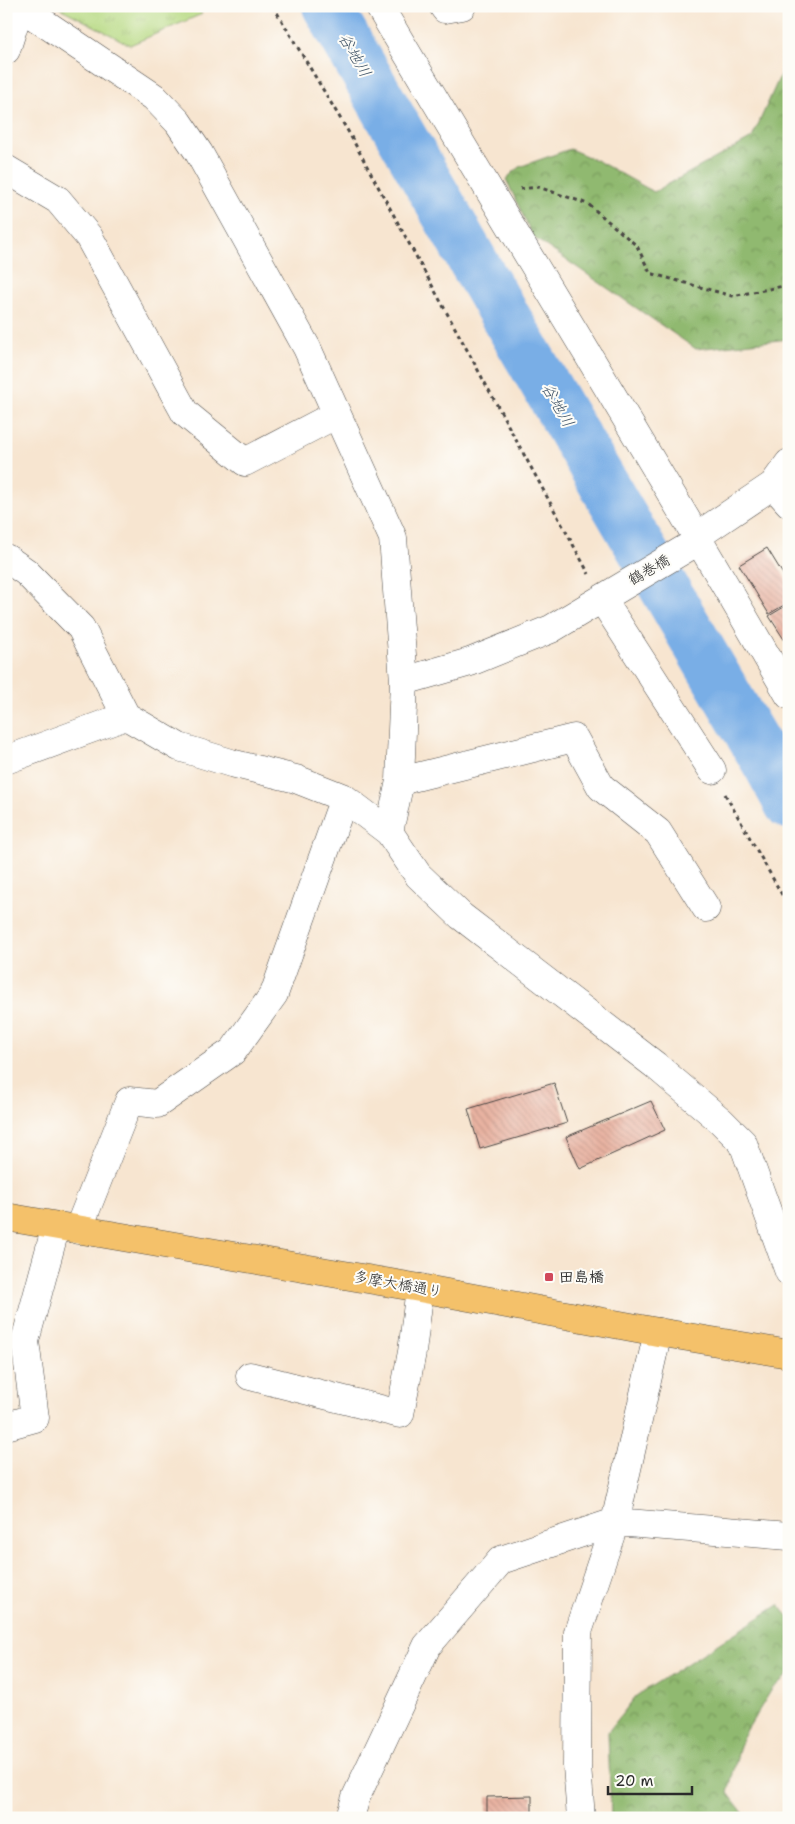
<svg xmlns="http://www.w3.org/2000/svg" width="795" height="1824" viewBox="0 0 795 1824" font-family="'Shantell Sans','Klee One',sans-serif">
  <defs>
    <pattern id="forest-crowns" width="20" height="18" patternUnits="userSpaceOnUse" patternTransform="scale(1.25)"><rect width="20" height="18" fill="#90b96f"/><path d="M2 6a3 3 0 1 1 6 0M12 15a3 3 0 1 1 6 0" fill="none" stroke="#76975b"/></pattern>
    <pattern id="park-tufts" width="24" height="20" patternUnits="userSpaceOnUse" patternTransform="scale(1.25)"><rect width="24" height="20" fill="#b6d981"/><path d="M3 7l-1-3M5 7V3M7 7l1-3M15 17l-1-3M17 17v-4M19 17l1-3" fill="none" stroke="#9dba70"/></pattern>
    <pattern id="building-back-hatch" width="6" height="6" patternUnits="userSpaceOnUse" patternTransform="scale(1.25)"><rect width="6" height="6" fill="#e8b2a1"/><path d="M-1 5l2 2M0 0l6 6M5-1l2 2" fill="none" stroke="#c7998b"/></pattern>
  </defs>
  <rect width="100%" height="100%" fill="#fdfcf7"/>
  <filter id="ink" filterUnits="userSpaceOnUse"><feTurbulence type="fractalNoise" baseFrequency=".02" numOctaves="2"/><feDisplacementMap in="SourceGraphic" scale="10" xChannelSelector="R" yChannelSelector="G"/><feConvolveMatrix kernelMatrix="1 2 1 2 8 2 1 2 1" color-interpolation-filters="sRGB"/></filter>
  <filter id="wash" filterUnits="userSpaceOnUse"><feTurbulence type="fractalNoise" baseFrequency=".0096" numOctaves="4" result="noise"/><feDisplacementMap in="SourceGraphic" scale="20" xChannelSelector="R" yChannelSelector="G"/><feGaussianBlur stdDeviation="1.12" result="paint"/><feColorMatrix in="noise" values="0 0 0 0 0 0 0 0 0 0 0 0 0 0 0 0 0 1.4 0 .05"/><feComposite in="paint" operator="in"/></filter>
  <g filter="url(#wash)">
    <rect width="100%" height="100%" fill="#f7e5d0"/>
    <path fill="url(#forest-crowns)" stroke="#5e724d" d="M789,56v283l-93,10 -163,-112 -27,-58 13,-12 51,-18 28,12 56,31 98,-54z
      M779,1605l10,12v57l-17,15 -30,49 -14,55 19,25h-136l-3,-86 28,-36z"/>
    <path fill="url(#park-tufts)" stroke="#708256" d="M56,6h140l6,8 -72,31z"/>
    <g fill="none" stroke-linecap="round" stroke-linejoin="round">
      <path stroke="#79aee6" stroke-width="50" d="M327,6l147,257 294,502 21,39"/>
    </g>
    <g id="blocks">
      <path fill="url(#building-back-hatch)" d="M767,548l22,36v18l-20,12 -30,-49z
        M789,604v43l-20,-31z
        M554,1083l13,40 -87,26 -12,-40z
        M651,1101l14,29 -85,39 -14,-32z
        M532,1796v22h-45v-21z"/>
    </g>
  </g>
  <g filter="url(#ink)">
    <use href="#blocks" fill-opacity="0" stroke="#4a4744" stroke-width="1"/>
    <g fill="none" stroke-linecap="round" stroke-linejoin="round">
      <defs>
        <path id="minor" d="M19,6l135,91 24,25 21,31 108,195 86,190 11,143 -4,100 -11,51
          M379,6c136,230 277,457 410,689
          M443,6l2,3 17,-3
          M6,50l14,-44
          M6,169l52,31 31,37 96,176 60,49 92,-48
          M773,485l16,18
          M697,536l76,-51 16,-22
          M6,558l20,14 55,56 45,88 53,31 52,16 65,16 48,19 45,34 29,43 43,41 194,149 66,56 22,22 46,129
          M602,599l110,171
          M404,681l66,-19 81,-33 149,-89
          M6,760l120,-44
          M400,781l174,-43 27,49 57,45 48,76
          M78,1230l51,-129 28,3 76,-53 41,-57 70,-196
          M250,1376l150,38 12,-62 8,-64
          M6,1426l29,-8 -10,-77 31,-115
          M350,1818l6,-21 71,-151 74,-86 114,-38 174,14
          M581,1818l-4,-52 1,-134 37,-110 43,-190"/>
        <path id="major" d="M6,1217l414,71 238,44 131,22"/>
      </defs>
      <use href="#minor" stroke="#4a4744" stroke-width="29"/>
      <use href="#major" stroke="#4a4744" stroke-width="29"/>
      <path stroke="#4a4744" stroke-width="3" stroke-dasharray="4 4" stroke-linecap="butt" d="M273,6l76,127 240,441
        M520,189l18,-2 50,17 49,42 13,27 82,23 57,-11
        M725,794l64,113"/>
      <use href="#minor" stroke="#fff" stroke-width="28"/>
      <use href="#major" stroke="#f4c16a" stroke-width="28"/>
    </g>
  </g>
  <rect fill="#d1495b" stroke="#fdfcf7" stroke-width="2" x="544" y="1272" width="10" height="10" rx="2.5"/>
  <g text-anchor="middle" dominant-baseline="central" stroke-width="4" stroke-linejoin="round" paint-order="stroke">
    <g font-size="15" fill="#2b2b2b" stroke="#fdfcf7">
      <text transform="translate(649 570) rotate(-30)">鶴巻橋</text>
      <text transform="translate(398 1284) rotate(10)">多摩大橋通り</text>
    </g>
    <g font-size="15" font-weight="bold" fill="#2b2b2b" stroke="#fdfcf7" text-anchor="start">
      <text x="559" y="1277">田島橋</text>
    </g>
    <g font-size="16" font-style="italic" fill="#46596c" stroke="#fdfcf7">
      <text transform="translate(355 55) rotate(60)">谷地川</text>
      <text transform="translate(558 405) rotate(60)">谷地川</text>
    </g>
  </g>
  <rect width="795" height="1824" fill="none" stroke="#fdfcf7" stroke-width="25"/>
  <path d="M608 1786v8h84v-8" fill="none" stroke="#2b2b2b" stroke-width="2.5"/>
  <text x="615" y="1786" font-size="15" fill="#2b2b2b" stroke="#fdfcf7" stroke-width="4" paint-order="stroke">20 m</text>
</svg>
